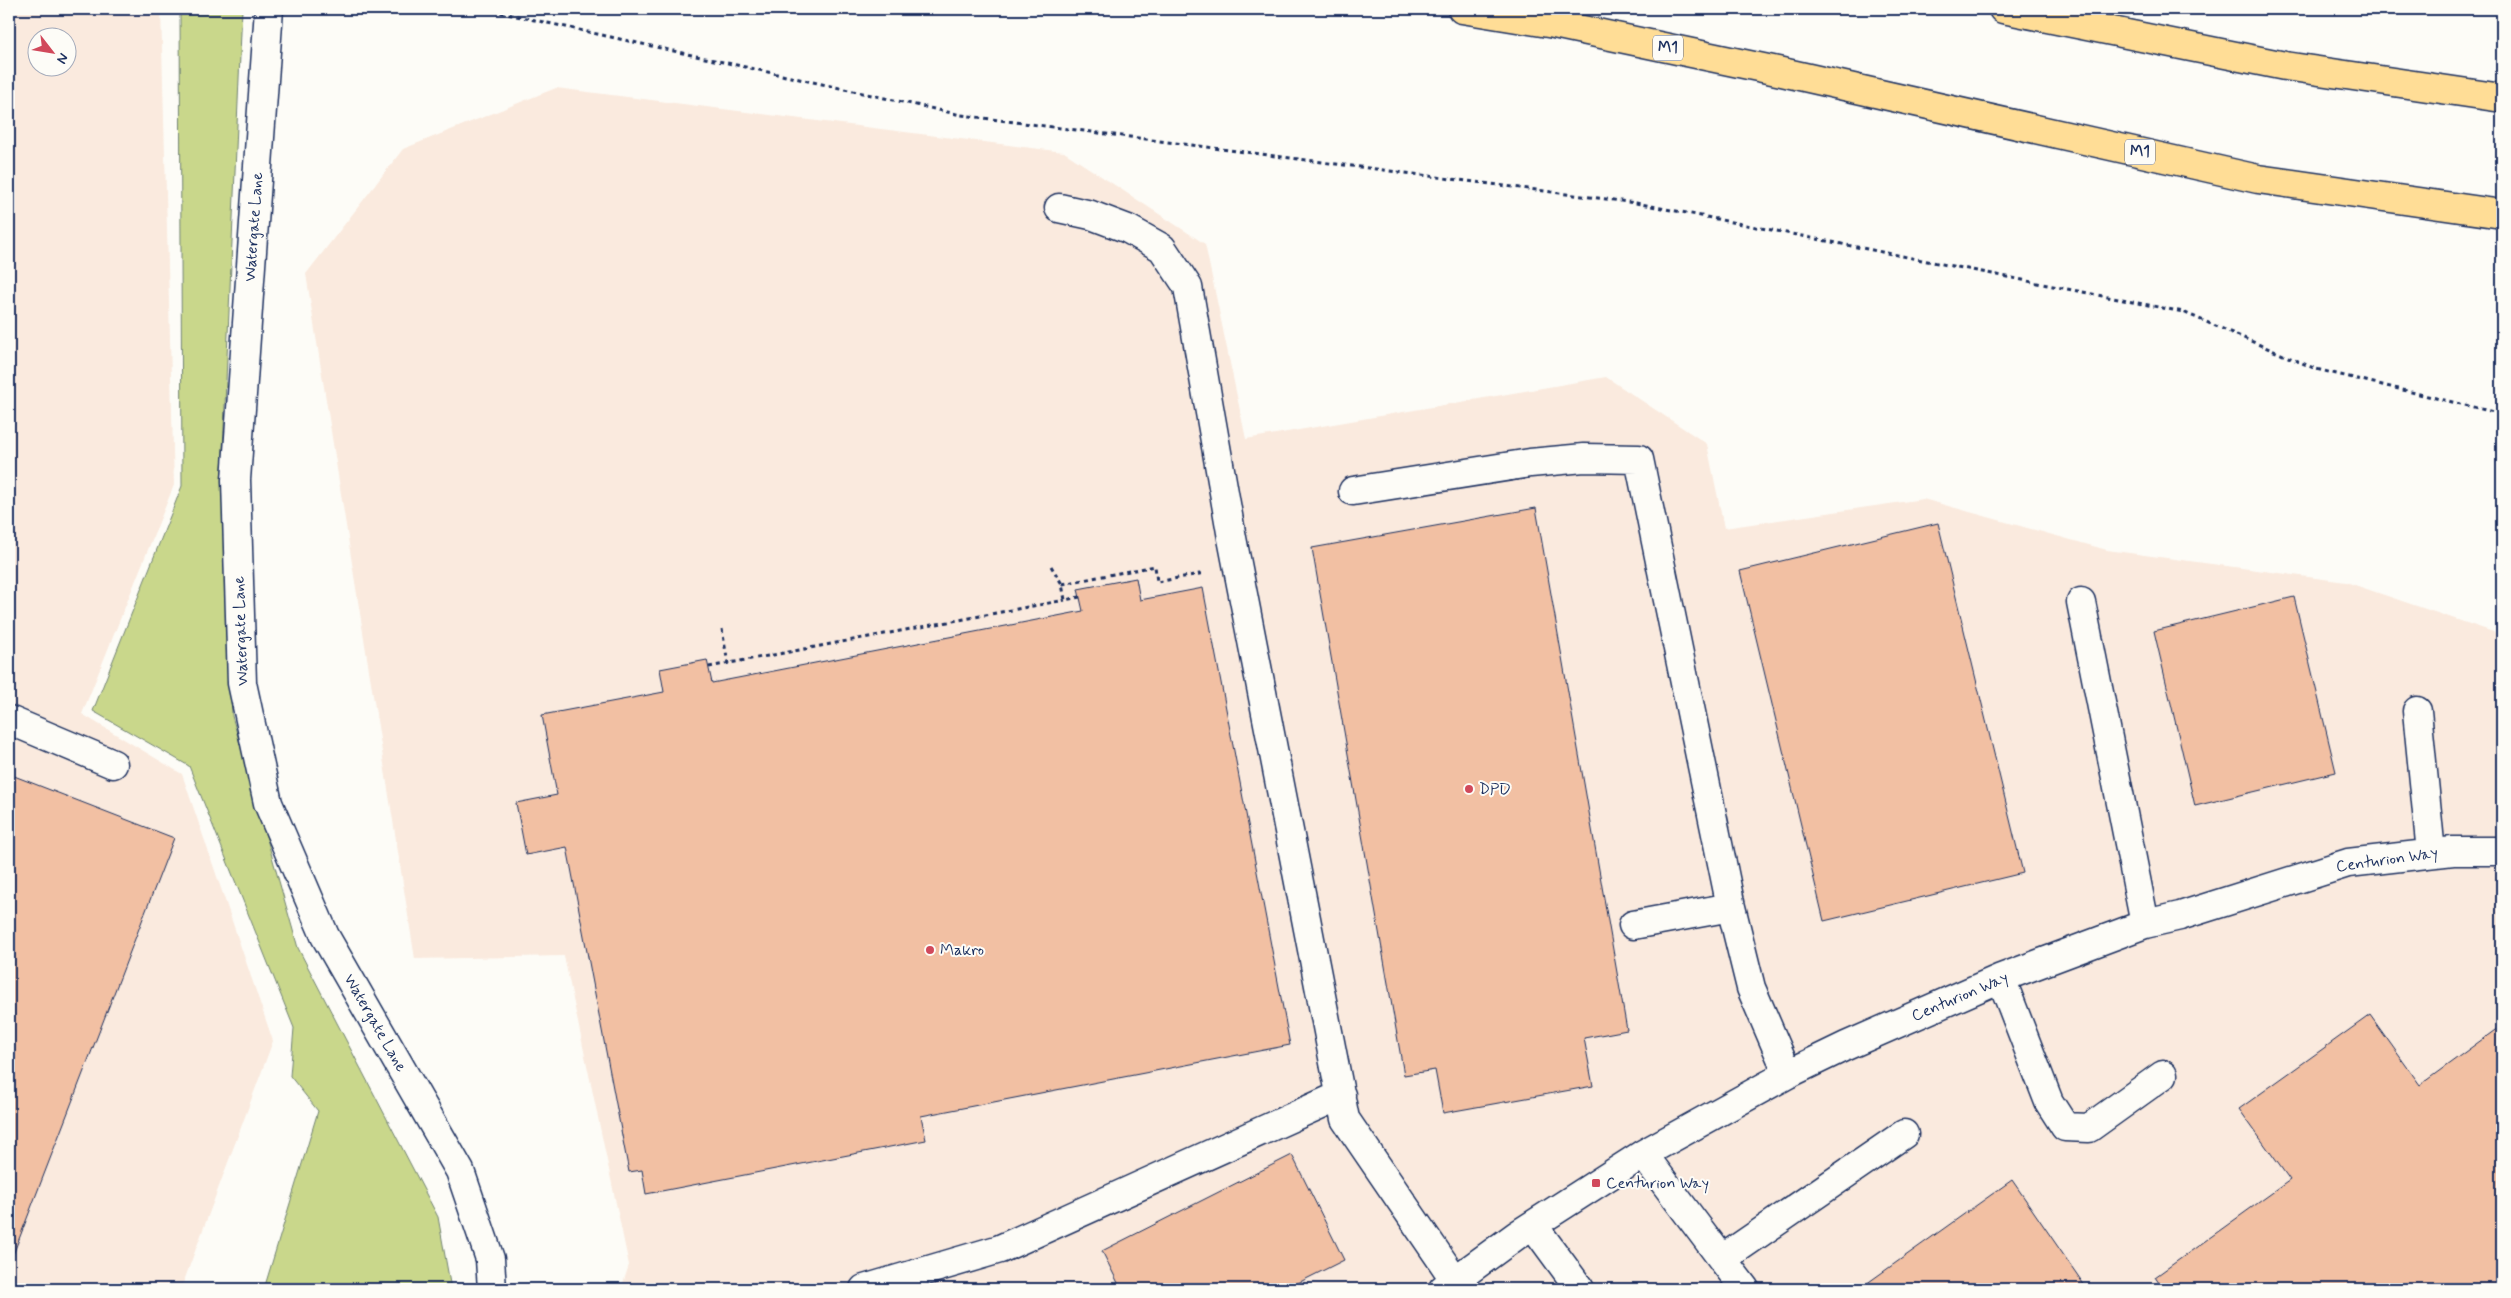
<svg xmlns="http://www.w3.org/2000/svg" width="2511" height="1298" viewBox="0 0 2511 1298" font-family="Mynerve,sans-serif">
  <rect width="100%" height="100%" fill="#fdfcf7"/>
  <filter id="ink" filterUnits="userSpaceOnUse"><feTurbulence type="fractalNoise" baseFrequency=".02" numOctaves="2"/><feDisplacementMap in="SourceGraphic" scale="10" xChannelSelector="R" yChannelSelector="G"/><feConvolveMatrix kernelMatrix="1 2 1 2 8 2 1 2 1" color-interpolation-filters="sRGB"/></filter>
  <g filter="url(#ink)">
    <path fill="#faeade" fill-rule="evenodd" d="M9,9h152l13,476 -92,229 100,60 91,267 -92,248h-172zM38,38h30v30h-30z
      M556,88l508,64 141,92 41,195 360,-62 101,67 17,84 199,-29 184,51 239,32 156,53v654h-1881l8,-24 -65,-309 -149,3 -109,-685 97,-125z"/>
    <path fill="#c9d78b" stroke="#728374" d="M180,9h62l-20,465 10,242 66,232 140,269 13,72h-187l54,-178 -28,-35 4,-48 -105,-262 -96,-55 89,-225z"/>
    <path fill="#f2c0a3" stroke="#1b2f5e" d="M1536,508l91,522 -43,8 9,48 -150,27 -8,-43 -31,5 -92,-527z
      M1938,523l85,350 -199,48 -84,-350z
      M1136,578l4,22 63,-12 87,457 -369,71 5,24 -280,54 -4,-24 -13,2 -62,-325 -41,8 -10,-52 41,-8 -15,-80 122,-23 -4,-23 47,-9 5,23 371,-72 -5,-22z
      M2294,597l42,175 -141,34 -41,-175z
      M9,774l165,64 -165,427z
      M2370,1015l50,70 82,-60v264h-339l-8,-12 135,-97 -51,-71z
      M1292,1155l52,105 -58,29h-165l-19,-38z
      M2012,1180l75,109h-228z"/>
    <g fill="none" stroke-linecap="round" stroke-linejoin="round">
      <defs>
        <path id="minor" d="M269,9l-33,471 6,203 26,120 57,133 135,235 30,88 2,30
          M1059,208l32,7 37,14 34,19 26,39 44,251 113,581 110,161
          M1353,491l177,-28 54,-5 55,1 92,448 20,81 37,86
          M2081,602l64,322
          M2417,711l14,142
          M9,720l104,44
          M1633,925l98,-18
          M2001,978l48,124 16,25 24,1 74,-53
          M1643,1154l79,105
          M1533,1225l47,64
          M864,1289l136,-40 341,-154
          M1443,1289l74,-54 126,-81 145,-80 58,-28 155,-68 144,-54 35,-8 168,-53 105,-12h49
          M1745,1289l-23,-30 182,-125"/>
        <path id="highway" d="M1462,9l92,15 228,48 476,107 244,35
          M2003,9l282,57 217,32"/>
      </defs>
      <use href="#minor" stroke="#1b2f5e" stroke-width="31"/>
      <use href="#highway" stroke="#1b2f5e" stroke-width="31"/>
      <path stroke="#1b2f5e" stroke-width="3" stroke-dasharray="4 4" stroke-linecap="butt" d="M485,9l476,106 675,88 547,109 133,57 186,45
        M1051,566l11,18
        M1080,597l-15,3 -3,-16 93,-18 2,16 48,-9
        M722,629l6,35
        M709,667l356,-67"/>
      <use href="#minor" stroke="#fdfcf7" stroke-width="28"/>
      <use href="#highway" stroke="#ffdd96" stroke-width="28"/>
    </g>
  </g>
  <g fill="#d1495b" stroke="#fdfcf7" stroke-width="2">
    <circle cx="1469" cy="789" r="5"/>
    <circle cx="930" cy="950" r="5"/>
    <rect x="1591" y="1178" width="10" height="10" rx="2.5"/>
  </g>
  <g text-anchor="middle" dominant-baseline="central" stroke-width="4" stroke-linejoin="round" paint-order="stroke">
    <g fill="#fdfcf7" stroke="#5f6c8c" stroke-width="1">
      <rect x="1653" y="35.5" width="30" height="25" rx="4"/>
      <rect x="2125" y="139.5" width="30" height="25" rx="4"/>
    </g>
    <g font-size="15" font-weight="bold" fill="#1b2f5e">
      <text x="1668" y="48">M1</text>
      <text x="2140" y="152">M1</text>
    </g>
    <g font-size="16" fill="#1b2f5e" stroke="#fdfcf7">
      <text transform="translate(254 227) rotate(-86)">Watergate Lane</text>
      <text transform="translate(241 631) rotate(-92)">Watergate Lane</text>
      <text transform="translate(2387 860) rotate(-8)">Centurion Way</text>
      <text transform="translate(1960 997) rotate(-23)">Centurion Way</text>
      <text transform="translate(375 1023) rotate(60)">Watergate Lane</text>
    </g>
    <g font-size="16" fill="#1b2f5e" stroke="#fdfcf7" text-anchor="start">
      <text x="1479" y="789">DPD</text>
      <text x="940" y="950">Makro</text>
      <text x="1606" y="1183">Centurion Way</text>
    </g>
  </g>
  <rect width="2511" height="1298" fill="none" stroke="#fdfcf7" stroke-width="30"/>
  <rect x="15" y="15" width="2481" height="1268" fill="none" stroke="#1b2f5e" stroke-width="2" filter="url(#ink)"/>
  <g transform="translate(52 52) rotate(121)"><circle r="24" fill="#fdfcf7" stroke="#a3aaba"/>
  <path d="M0-4L9 19L0 12L-9 19Z" fill="#d1495b"/>
  <text y="-8" font-size="14" font-weight="bold" text-anchor="middle" fill="#1b2f5e">N</text>
  </g>
</svg>
